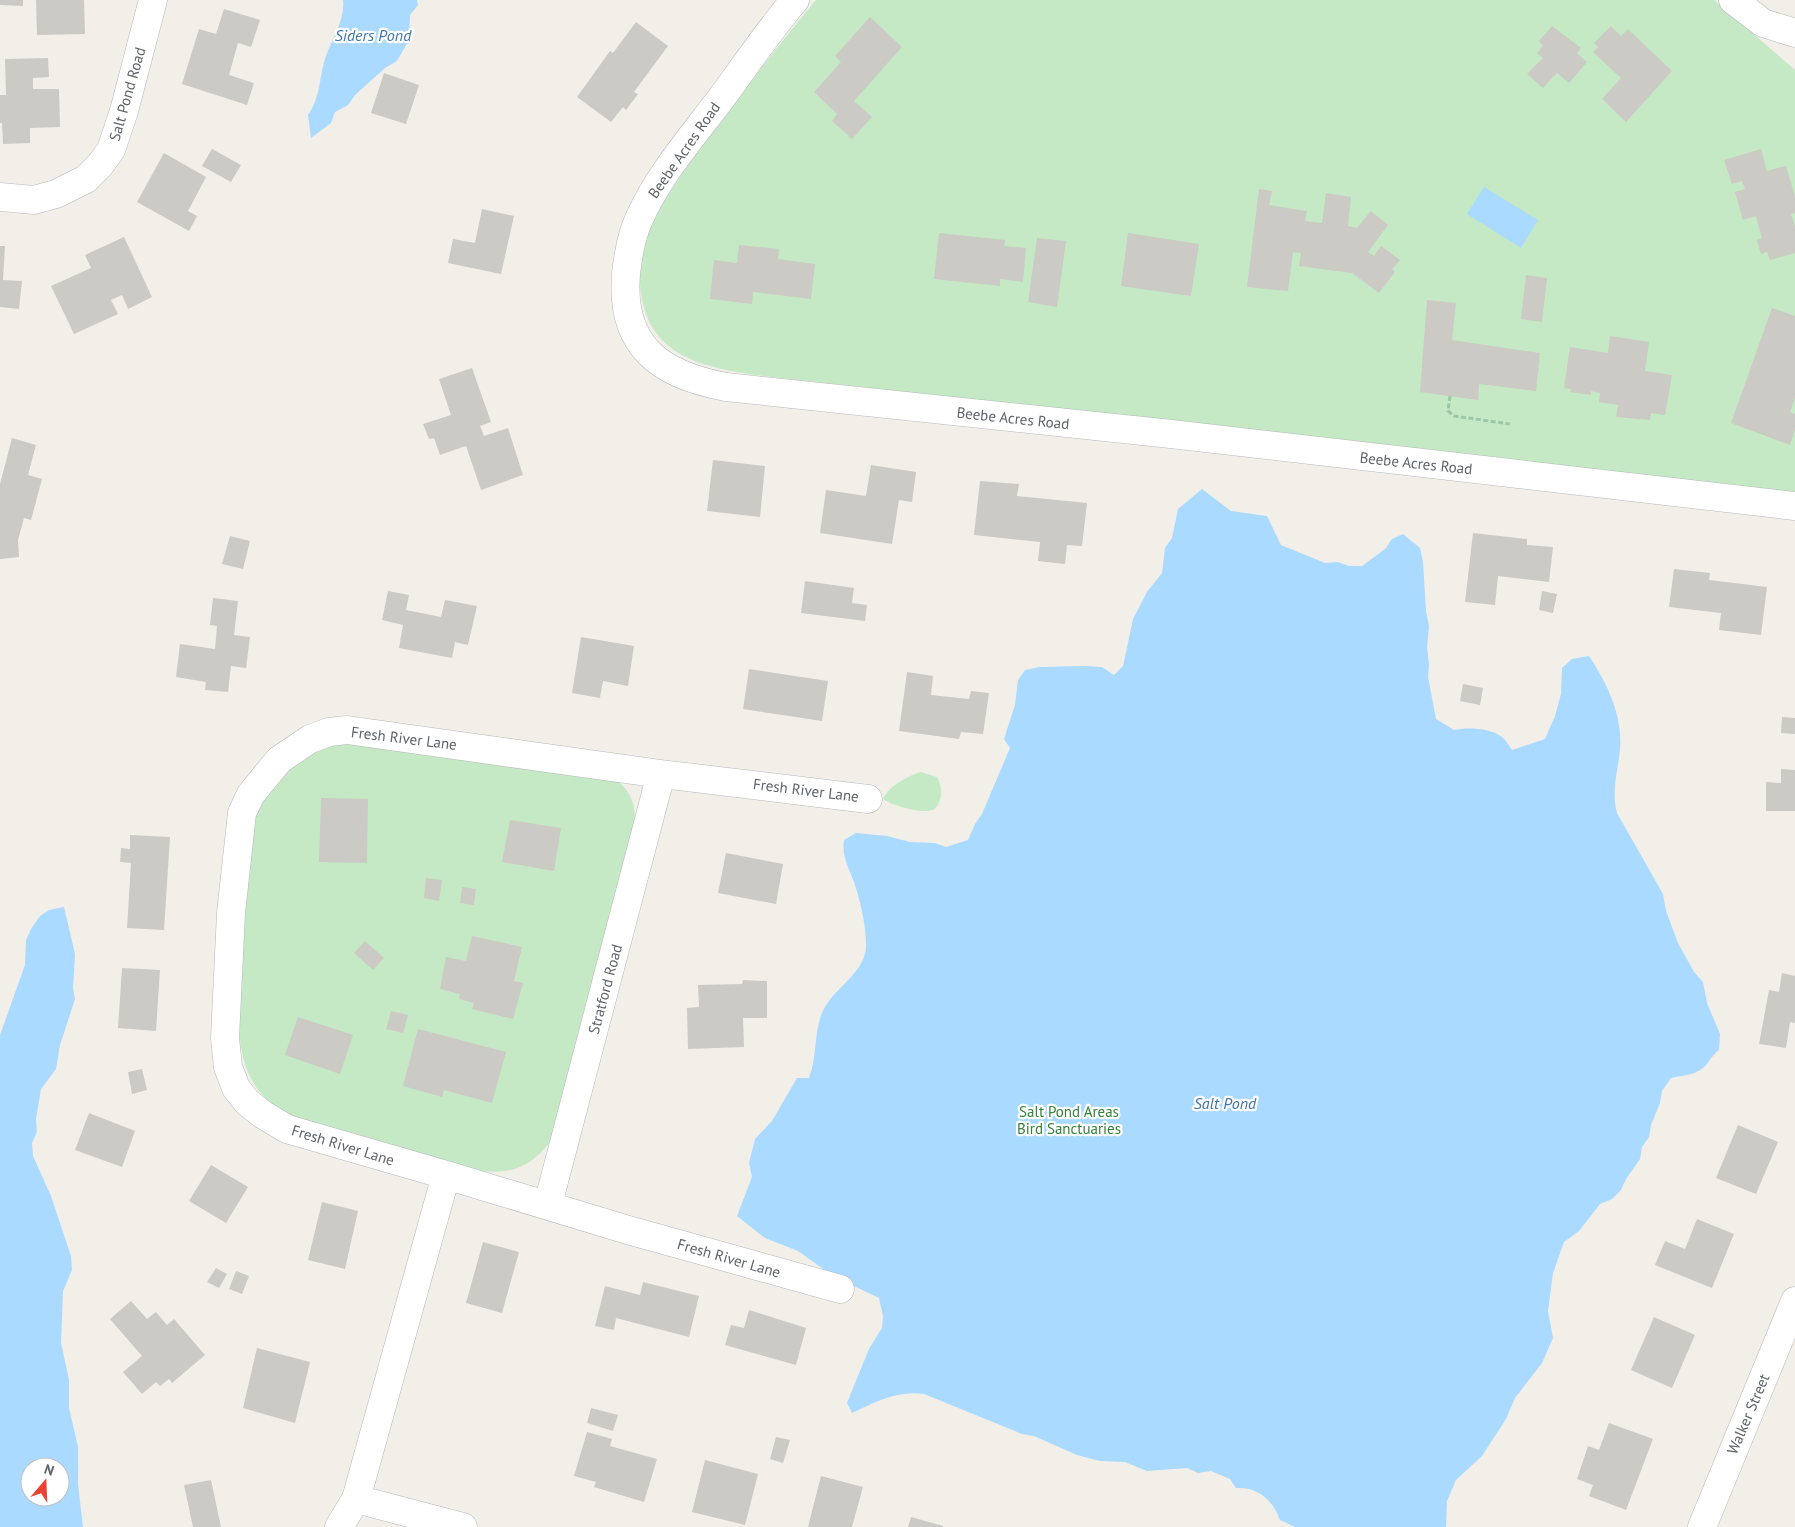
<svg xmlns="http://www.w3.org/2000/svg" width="1795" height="1527" viewBox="0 0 1795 1527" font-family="'PT Sans',sans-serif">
  <rect width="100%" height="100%" fill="#f1efe8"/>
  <path fill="#c5e8c5" d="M816,0h898l81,70v422l-1039,-117c-53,-8 -106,-18 -115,-82 -2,-14 -4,-31 1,-45 12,-41 56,-96 83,-131 29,-40 59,-79 91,-117z
    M334,742h21l263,39c14,13 17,23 17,41l-79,311c-20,31 -40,42 -77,38 -33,-9 -66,-19 -99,-28 -39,-11 -93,-18 -120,-51 -10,-11 -17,-31 -19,-45 -6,-37 0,-216 18,-245 19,-29 43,-48 75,-60z
    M921,772l16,5c6,11 6,22 -2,32 -11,6 -42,-3 -52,-10 6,-13 25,-23 38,-27z"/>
  <path fill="#aadaff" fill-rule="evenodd" d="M343,0h74l1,5 -8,10 -1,25 -12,21 -12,7 -30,27 -7,10 -13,7 -4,11 -20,15 -3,-23c13,-18 11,-39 18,-59 7,-20 19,-35 17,-56z
    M1484,187l54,33 -17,28 -54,-34z
    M1202,489l29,22 36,5 14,29 44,18 13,-1 11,4h13l23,-17 7,-10 11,-5 17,14 3,14 3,49 3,15 -2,21 2,18 -1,12 8,42 18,11c13,-3 37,-2 48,7 4,3 7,9 10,13l33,-11 10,-23 6,-22 1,-26 10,-9 17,-3c18,27 34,60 31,93 -2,22 -9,42 -3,64l46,81 3,17 12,32 16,29 9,10 4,21 13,31 -1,16c-7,5 -10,13 -16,18 -8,7 -23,8 -32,10l-9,13 -2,12 -9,22 -2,12 -7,10 -2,12 -14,20 -5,11 -9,9 -12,5 -21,27 -15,11 -11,31 -5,38 5,27 -11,25 -27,35 -9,21 -24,37 -26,24 -9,21 -1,26h-151l-15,-7c-8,-21 -22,-33 -44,-32l-6,-9 -19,-8 -13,2 -11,-5 -40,3 -22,-9 -25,-1 -23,-6 -43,-19 -12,-2 -98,-40c-26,-4 -49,8 -72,19l-5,-10 22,-54 13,-21 1,-12 -4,-18 -46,-22 -35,-25 -33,-13 -28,-22 15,-39 -3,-14 6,-24 17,-18 25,-43h12c9,-23 4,-51 16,-71 12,-21 42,-36 41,-63 0,-18 -5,-39 -10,-56 -5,-17 -15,-30 -12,-48l12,-7 31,3 23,6 25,1 11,4 22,-7 7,-16 7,-10 28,-66 -6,-9 11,-34 3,-25 7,-10 15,-3 45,-1 17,1 12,8 9,-9 10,-47 14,-27 15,-19 3,-25 7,-10 6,-29z
    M64,907l11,47 -2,34 2,11 -15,46 -4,24 -15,20 -5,30 1,13 -5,11 1,13 18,40 20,60 1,14 -9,21 -2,52 8,37v28l9,39v37l5,43h-83v-492l25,-70 1,-25 5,-11 9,-13 9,-6zM30,1467h30v30h-30z"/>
  <path fill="#cccac5" d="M0,0h23v6l-23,-1z
    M36,0h48l1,34 -48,1z
    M224,9l36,11 -9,27 -13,-4 -9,32 25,8 -7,22 -65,-21 17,-55 17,5z
    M870,17l32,30 -48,54 18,16 -20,22 -20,-18 5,-7 -23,-22 27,-30 -6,-6z
    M636,22l32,24 -34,46 4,2 -12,16 -3,-3 -12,15 -34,-25 33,-46 3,2z
    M1552,26l29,22 -4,5 10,9 -18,21 -12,-10 -14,15 -16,-14 16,-16 -6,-5 6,-7 -4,-5z
    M1611,26l10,10 7,-7 44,42 -46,51 -24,-23 19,-21 -28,-26 5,-5 -4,-4z
    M48,58l1,19 -16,1v11h26l1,38 -30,1v15l-27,1 -1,-21h-2v-28h6l-1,-36z
    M384,73l35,12 -13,39 -35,-11z
    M212,149l29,16 -10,17 -29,-16z
    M1761,149l6,22 19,-5 9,30v17l-4,1 4,12v27l-25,7 -3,-8 -6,2 -4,-14 5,-2 -6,-22 -13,4 -8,-28 10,-3 -3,-8 -10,3 -8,-24z
    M164,153l42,24 -18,34 9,5 -8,15 -52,-29z
    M1259,189l13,2 -3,14 38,6 -2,10 17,2 4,-30 25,4 -3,29 9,2 14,-17 17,14 -20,27 6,4 7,-10 19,14 -8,9 3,3 -16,21 -27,-20 -53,-7 2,-13 -8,-1 -5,39 -41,-4z
    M482,209l32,7 -13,58 -53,-11 5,-24 22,4z
    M939,233l66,7 -1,6 22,2 -3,34 -23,-3v7l-66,-7z
    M1128,233l71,11 -8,52 -70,-10z
    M124,237l28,60 -24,12 -6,-14 -11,5 7,14 -44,20 -23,-48 40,-18 -6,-13z
    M1037,238l29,3 -9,66 -29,-5z
    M739,245l40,4 -1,10 37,5 -4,35 -58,-7 -1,12 -42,-5 4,-39 23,3z
    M0,246h5l-2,34 19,1 -3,28 -19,-2z
    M1526,275l21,3 -5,44 -21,-3z
    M1427,300l29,3 -4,37 88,13 -4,38 -57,-7 -1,16 -58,-8z
    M1772,308l23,8v82l-5,14 5,2v16l-5,15 -59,-22z
    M1610,336l39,6 -4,29 27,4 -7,40 -14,-2 -1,7 -34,-3 2,-12 -19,-3 1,-9 -9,-2v4l-21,-3 1,-3 -7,-1 6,-41 38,6z
    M472,368l19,54 -11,4 4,10 24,-8 15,47 -42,15 -15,-44 -26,9 -6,-17 -5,1 -6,-15 28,-9 -12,-36z
    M12,438l24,7 -8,30 14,4 -11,41 -7,-2 -6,22 1,17 -19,2v-75z
    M713,460l52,6 -5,51 -53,-6z
    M871,465l45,7 -4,30 -13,-2 -7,44 -72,-11 6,-43 40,6z
    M980,481l39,3 -2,12 70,7 -5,43 -15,-1 -2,19 -27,-3 2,-19 -66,-7z
    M1473,533l54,6v6l26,2 -4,35 -51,-6 -3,29 -30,-3z
    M230,536l20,5 -7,28 -21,-5z
    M1674,569l36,4 -1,7 58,7 -6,48 -42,-5 2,-17 -52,-6z
    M805,581l49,7 -2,15 15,2 -2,16 -64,-8z
    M388,591l21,4 -3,15 35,7 4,-17 32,6 -9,39 -13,-3 -3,16 -53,-10 4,-23 -21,-5z
    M1542,591l15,3 -4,19 -14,-3z
    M213,598l25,3 -4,34 16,2 -4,31 -15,-2 -3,26 -23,-2 1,-8 -30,-5 4,-33 35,5 2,-23 -7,-1z
    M581,637l53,9 -6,40 -25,-5 -3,17 -28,-5z
    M749,669l79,12 -6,40 -79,-12z
    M907,672l26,4 -2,19 38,4 2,-8 18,2 -6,41 -22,-2 -2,7 -60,-8z
    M1463,684l20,4 -3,17 -20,-4z
    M1782,717l13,1v16l-14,-1z
    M1781,769l14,1v41h-29v-29l15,1z
    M321,798l47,1 -1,64 -48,-1z
    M510,820l51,8 -7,43 -52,-9z
    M130,835l40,2 -6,93 -37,-2 4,-65 -11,-1 1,-14 9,1z
    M726,853l57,11 -7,40 -58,-11z
    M426,878l16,2 -3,21 -15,-3z
    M462,887l14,2 -2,16 -14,-2z
    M472,936l50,11 -8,34 9,2 -10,36 -41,-10 2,-6 -15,-4 1,-5 -20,-5 6,-32 20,4z
    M365,941l19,17 -11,12 -19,-17z
    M122,968l38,2 -4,61 -38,-3z
    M1782,973l13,3v47l-5,-1 -4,26 -27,-4 10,-54 10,2z
    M743,980l24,1v37h-24l1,29 -56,2 -1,-41 12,-1 -1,-22 44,-1z
    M391,1011l17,4 -5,18 -17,-4z
    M298,1017l55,18 -13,39 -55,-19z
    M418,1029l88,23 -14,51 -48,-13 -2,7 -39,-11z
    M142,1069l5,21 -15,4 -4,-22z
    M89,1113l46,18 -13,36 -47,-17z
    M1738,1125l40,17 -22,52 -40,-16z
    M211,1165l37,22 -22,36 -37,-22z
    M322,1202l36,9 -13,58 -37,-9z
    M1697,1219l37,15 -22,54 -57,-23 10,-24 20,8z
    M483,1242l36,10 -17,61 -36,-10z
    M216,1268l11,6 -8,14 -12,-6z
    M236,1271l13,5 -7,18 -13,-5z
    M643,1282l56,14 -10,41 -73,-19 -2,12 -19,-4 10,-40 35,9z
    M131,1301l16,18 9,-7 11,13 7,-6 31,36 -33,28 -3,-4 -9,7 -4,-4 -14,12 -19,-22 19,-16 -32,-37z
    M749,1310l57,18 -10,37 -71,-20 6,-20 13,3z
    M1654,1317l41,18 -23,53 -41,-18z
    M257,1348l53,14 -15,61 -52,-15z
    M591,1408l27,7 -5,16 -26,-8z
    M1609,1423l44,16 -27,71 -37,-14 4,-11 -16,-6 11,-33 11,4z
    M587,1432l25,7 -2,7 47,13 -13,43 -50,-15 2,-5 -22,-6z
    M776,1437l14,3 -7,23 -13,-4z
    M705,1460l53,14 -13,51 -53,-13z
    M821,1476l42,11 -11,40h-44z
    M211,1480l10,47h-28l-9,-42z
    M911,1517l32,9v1h-35z"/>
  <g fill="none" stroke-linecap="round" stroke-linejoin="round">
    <defs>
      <path id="minor" d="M795,0c-26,30 -49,65 -73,97 -29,39 -63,77 -83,122 -8,17 -11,37 -13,55 -6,73 35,101 100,113l445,47 624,72
        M1733,0l30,23 32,10
        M0,197l34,3 22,-6 30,-15 14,-14 11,-15 13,-39 29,-111
        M446,1175l182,55 212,59
        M548,1204l113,-430
        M356,1499l90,-324 -159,-46 -25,-15 -15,-12 -11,-14 -8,-21 -3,-29 6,-125 11,-100 9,-19 28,-34 31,-21 19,-7 18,-2 314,44 207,25
        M339,1527l17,-28 107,28"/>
      <path id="tertiary" d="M1702,1527l93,-226"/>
    </defs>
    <use href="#minor" stroke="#b5b8bc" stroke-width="29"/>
    <use href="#tertiary" stroke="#b5b8bc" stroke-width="29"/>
    <path stroke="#9cc7a9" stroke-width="3" stroke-dasharray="5 2.5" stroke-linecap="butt" d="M1450,396l-2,15 6,5 56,8"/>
    <use href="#minor" stroke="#fff" stroke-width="28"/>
    <use href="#tertiary" stroke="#fff" stroke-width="28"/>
  </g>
  <g text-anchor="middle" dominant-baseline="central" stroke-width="4.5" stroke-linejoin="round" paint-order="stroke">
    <g font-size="15" fill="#5f6368" stroke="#fff">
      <text transform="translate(127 94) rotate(-74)">Salt Pond Road</text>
      <text transform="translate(684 150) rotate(-55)">Beebe Acres Road</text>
      <text transform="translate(1013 418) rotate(6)">Beebe Acres Road</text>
      <text transform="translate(1416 463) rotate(6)">Beebe Acres Road</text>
      <text transform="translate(404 738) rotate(7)">Fresh River Lane</text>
      <text transform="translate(806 790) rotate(7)">Fresh River Lane</text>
      <text transform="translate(605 989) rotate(-75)">Stratford Road</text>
      <text transform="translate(343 1145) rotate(17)">Fresh River Lane</text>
      <text transform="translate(729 1258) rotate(16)">Fresh River Lane</text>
      <text transform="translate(1748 1414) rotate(-67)">Walker Street</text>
    </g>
    <g font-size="15" fill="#348238" stroke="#fff">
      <text x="1069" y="1111">Salt Pond Areas<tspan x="1069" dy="17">Bird Sanctuaries</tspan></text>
    </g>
    <g font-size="16" font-style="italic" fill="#4174aa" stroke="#fff">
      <text x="373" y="35">Siders Pond</text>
      <text x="1225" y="1103">Salt Pond</text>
    </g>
  </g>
  <g transform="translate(45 1482) rotate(19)"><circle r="24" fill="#ffffff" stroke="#bfc1c3"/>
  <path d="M0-4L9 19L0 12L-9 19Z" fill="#ea4335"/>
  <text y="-8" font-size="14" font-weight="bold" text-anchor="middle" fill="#5f6368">N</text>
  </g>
</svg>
